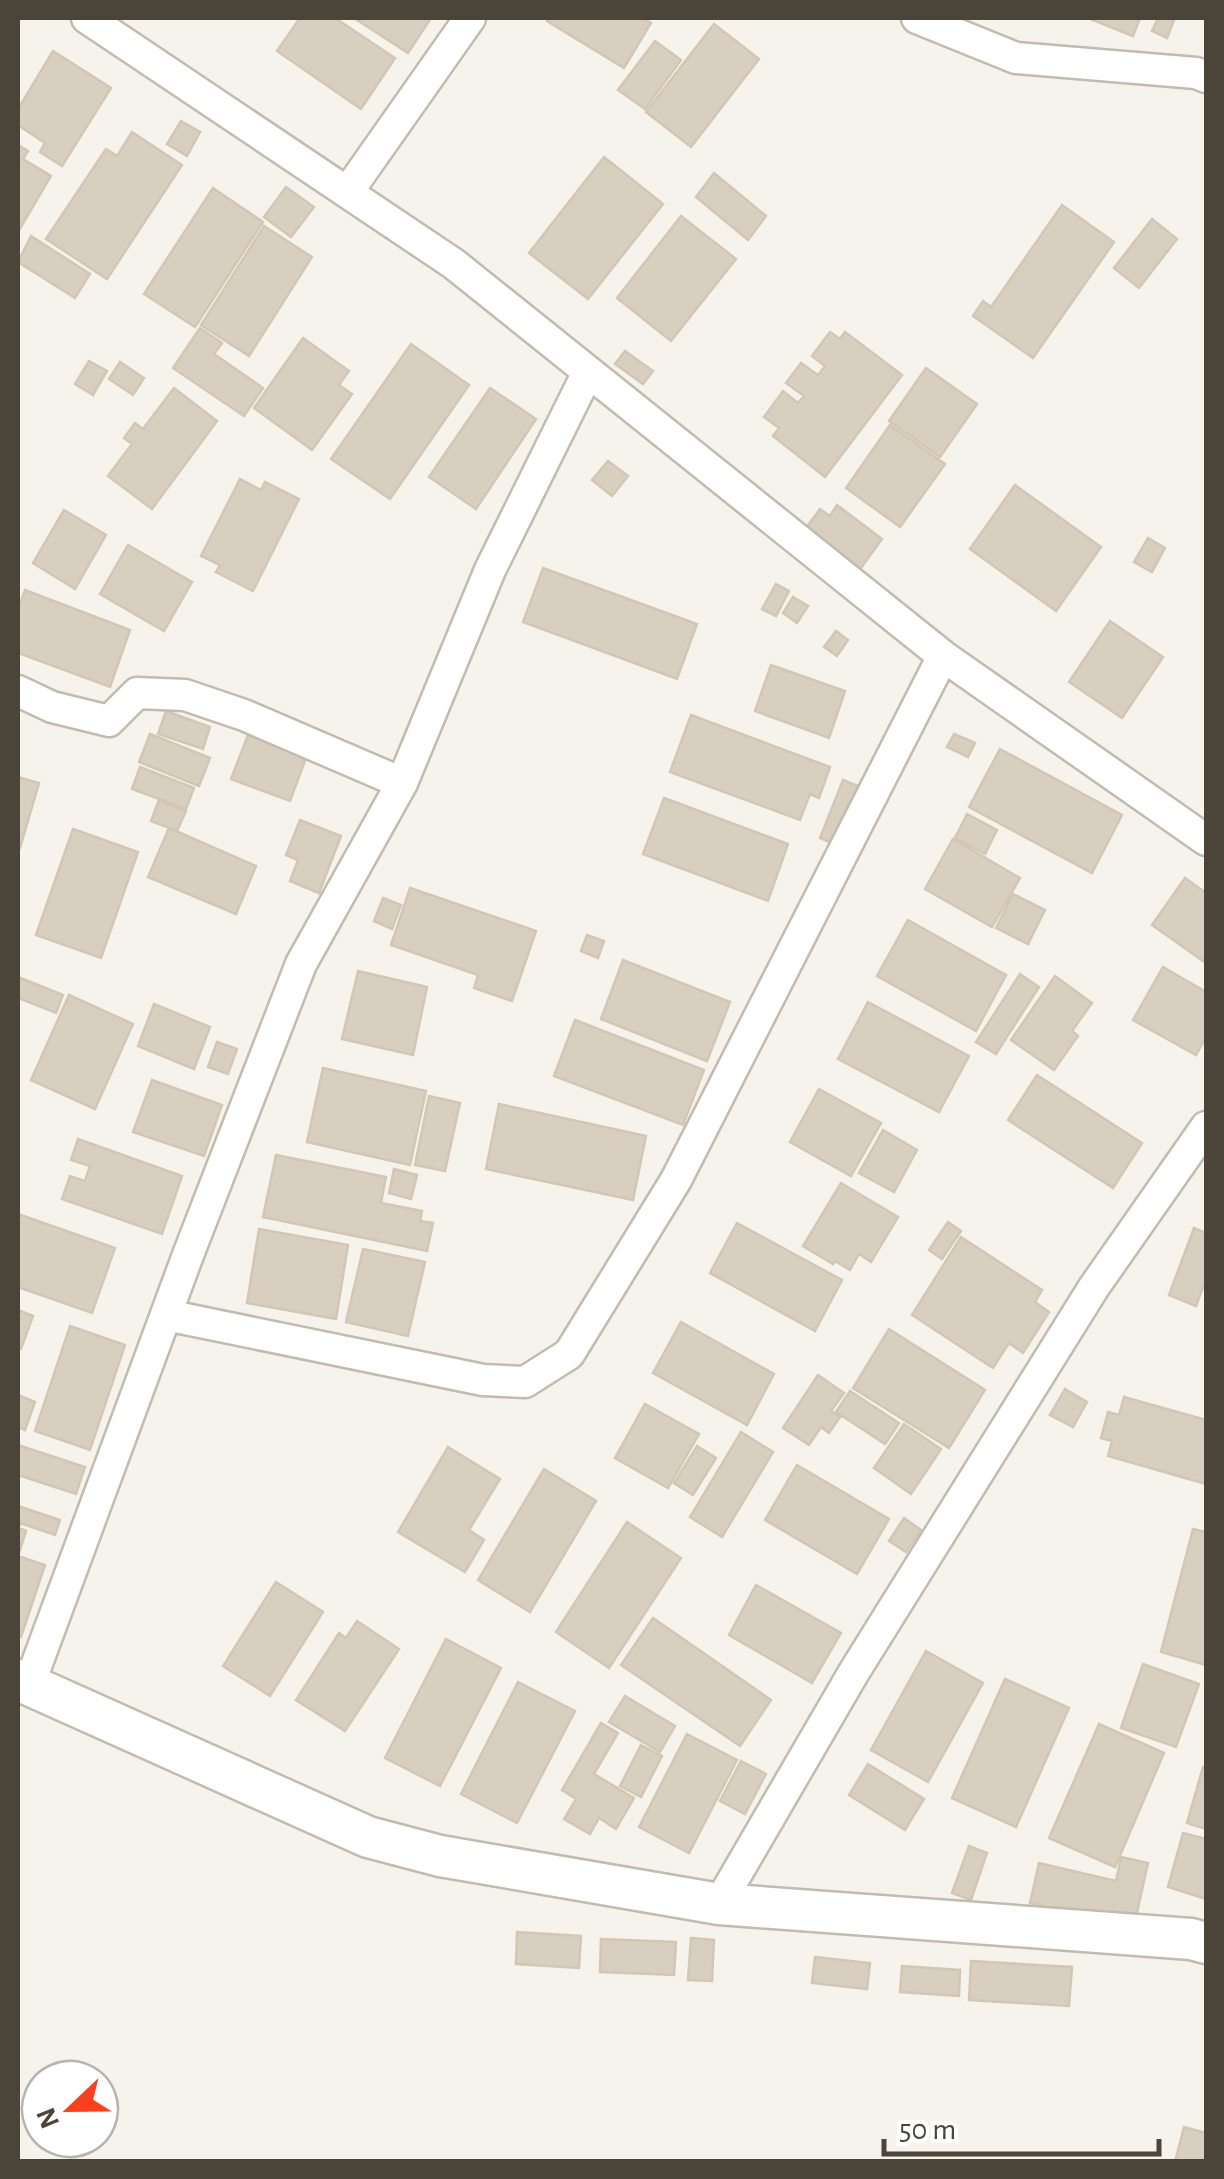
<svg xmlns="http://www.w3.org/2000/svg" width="1224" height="2179" viewBox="0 0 1224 2179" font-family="'Alegreya Sans',sans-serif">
  <rect width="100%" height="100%" fill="#f6f3ec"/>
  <path fill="#d8cfc1" stroke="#d3c7b4" stroke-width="2.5" d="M300,18h35l60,40 -34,51 -84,-58z
    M354,18h77l-23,35z
    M549,18h93l9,5 -27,45 -77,-47z
    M1088,18h52l-7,18z
    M1158,18l16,2 -7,18 -15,-7z
    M714,24l45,35 -68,88 -45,-35z
    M655,41l26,19 -36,49 -27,-19z
    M53,51l58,37 -49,78 -22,-14 5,-9 -27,-18v-16z
    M181,121l19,11 -13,24 -20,-12z
    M132,132l50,33 -75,114 -61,-40 60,-90 11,7z
    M18,145l10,6 -5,8 28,17 -33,56z
    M604,157l59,47 -75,95 -59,-46z
    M714,173l52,43 -18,24 -52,-43z
    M286,187l28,20 -23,30 -27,-20z
    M213,188l50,34 -68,105 -51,-33z
    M1062,205l52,37 -81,116 -60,-42 10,-15 8,6z
    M681,216l55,43 -65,82 -54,-43z
    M1152,219l25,20 -38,49 -25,-20z
    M264,226l48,31 -63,99 -48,-31z
    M31,236l59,38 -15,24 -57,-36z
    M200,328l22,15 -8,11 49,34 -19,28 -71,-48z
    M830,332l10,7 5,-7 57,43 -77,102 -52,-41 6,-8 -15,-11 19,-26 15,12 6,-7 -18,-13 15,-20 17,12 7,-9 -13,-10z
    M303,338l46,33 -10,14 13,9 -40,56 -58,-42z
    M411,344l58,41 -79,114 -59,-40z
    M625,351l28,20 -10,13 -28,-20z
    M89,361l18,10 -14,24 -18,-11z
    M120,362l24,16 -11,17 -24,-16z
    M926,368l51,36 -37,53 -51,-36z
    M174,388l43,33 -65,88 -44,-33 24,-32 -8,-6 11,-15 8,6z
    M490,388l46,31 -60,90 -47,-32z
    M890,425l55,39 -45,63 -54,-39z
    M608,461l20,15 -16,20 -20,-16z
    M240,479l21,11 4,-8 34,17 -46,92 -37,-19 4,-7 -19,-9z
    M1015,485l86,62 -45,64 -86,-62z
    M837,505l45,34 -24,33 -55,-40 17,-23 10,7z
    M64,510l42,25 -31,54 -42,-26z
    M1148,538l17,10 -13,24 -18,-10z
    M128,545l64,37 -28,49 -64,-37z
    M543,568l154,56 -20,55 -154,-57z
    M776,584l13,7 -13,25 -14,-7z
    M25,590l105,40 -20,57 -92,-34v-44z
    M793,597l15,9 -11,17 -14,-10z
    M1110,621l53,36 -41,61 -53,-36z
    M836,631l12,9 -11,16 -13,-9z
    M771,665l74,26 -16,47 -74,-27z
    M166,711l44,16 -7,22 -45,-15z
    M691,715l139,52 -11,31 -9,-4 -10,26 -130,-48z
    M150,734l60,24 -11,28 -60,-24z
    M954,734l21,9 -7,14 -21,-10z
    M248,735l58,23 -16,43 -59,-22z
    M1000,749l122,66 -30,58 -123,-66z
    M140,767l54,21 -8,21 -54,-20z
    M18,777l21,6 -19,65 -2,-1z
    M843,780l22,9 -23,58 -22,-9z
    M664,798l124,46 -20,57 -125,-47z
    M159,800l27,11 -9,20 -26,-10z
    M967,814l30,16 -12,24 -30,-16z
    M300,820l41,16 -22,57 -29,-12 8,-21 -12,-5z
    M169,828l87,38 -20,48 -88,-37z
    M73,829l65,23 -37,106 -65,-23z
    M953,839l67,39 -28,49 -67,-38z
    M1185,878l21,15v70l-54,-38z
    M410,888l126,43 -24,70 -38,-13 4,-13 -87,-30z
    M1013,894l32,16 -17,34 -32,-16z
    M383,898l18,7 -9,24 -18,-8z
    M908,920l98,55 -30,56 -99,-55z
    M587,935l17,6 -6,17 -17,-7z
    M623,960l107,42 -23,59 -106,-42z
    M1163,967l43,25v45l-10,18 -63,-35z
    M358,971l69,16 -14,68 -71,-16z
    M1020,974l19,13 -43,67 -20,-12z
    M1055,976l37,27 -20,28 6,5 -24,34 -43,-30z
    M18,977l45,18 -7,18 -38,-15z
    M69,995l64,29 -38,85 -64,-29z
    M868,1002l101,54 -30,56 -101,-53z
    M154,1004l56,23 -16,42 -56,-23z
    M575,1020l129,50 -21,55 -129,-49z
    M217,1042l20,7 -9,25 -20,-7z
    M323,1068l103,23 -16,74 -103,-23z
    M1037,1075l105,68 -29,45 -105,-68z
    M152,1080l70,25 -18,51 -71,-24z
    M819,1089l62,34 -30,53 -61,-34z
    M429,1096l31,7 -15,68 -30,-6z
    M499,1104l147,32 -13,64 -147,-31z
    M883,1130l34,20 -23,42 -35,-19z
    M78,1139l104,37 -20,58 -100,-35 8,-23 15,5 5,-15 -19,-6z
    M276,1155l110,22 -5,26 41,8 -2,10 13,2 -6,28 -164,-34z
    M394,1169l23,6 -6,24 -22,-6z
    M841,1183l57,34 -27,45 -12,-8 -9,16 -15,-9 -2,3 -30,-18z
    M18,1214l97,34 -23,65 -74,-26z
    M948,1222l13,9 -19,28 -13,-9z
    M737,1223l105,57 -27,51 -105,-58z
    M1194,1228l12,5v56l-3,-2 -7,19 -27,-11z
    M259,1229l89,16 -12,74 -89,-16z
    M961,1237l81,53 -7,12 14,10 -26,41 -14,-10 -16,25 -81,-53z
    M363,1249l62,13 -17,74 -62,-14z
    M18,1310l15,6 -12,33 -3,-1z
    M681,1322l93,52 -27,51 -94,-52z
    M70,1326l55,19 -35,105 -55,-19z
    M889,1329l96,61 -36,58 -96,-60z
    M818,1375l26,18 -13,18 9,6 -11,16 -8,-6 -12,18 -26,-17z
    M1065,1389l22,13 -14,25 -23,-12z
    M850,1391l49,32 -14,21 -49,-32z
    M18,1395l17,7 -10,28 -7,-3z
    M1124,1397l82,23v64l-98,-28 4,-15 -11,-3 7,-26 11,3z
    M645,1404l54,30 -31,54 -53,-30z
    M904,1424l37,25 -30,45 -37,-26z
    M741,1432l32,20 -51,85 -32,-20z
    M18,1445l67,22 -9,27 -58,-19z
    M697,1446l19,12 -23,37 -19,-12z
    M448,1447l52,32 -31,51 15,10 -19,32 -67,-40z
    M797,1465l92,54 -32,55 -92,-54z
    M544,1469l52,32 -66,111 -52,-32z
    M18,1506l42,14 -5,15 -35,-12 -1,5 7,3 -8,25 27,9 -24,72 -3,-2z
    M904,1518l17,12 -15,22 -17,-11z
    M627,1522l54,36 -72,110 -53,-36z
    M1193,1529l13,3v133l-45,-13z
    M276,1582l47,30 -53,84 -47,-30z
    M756,1585l85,48 -29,50 -83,-48z
    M653,1618l118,82 -31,46 -119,-81z
    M357,1621l42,28 -54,82 -49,-31 43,-67 7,5z
    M446,1639l55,29 -61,118 -55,-28z
    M926,1651l57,32 -55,99 -57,-32z
    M1143,1664l56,20 -23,63 -55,-19z
    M1005,1679l64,29 -53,119 -64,-29z
    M518,1682l57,29 -58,112 -56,-29z
    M625,1696l50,30 -15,26 -51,-30z
    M601,1723l17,10 -24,41 40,24 -18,31 -17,-11 -9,16 -26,-15 12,-20 -14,-9z
    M1099,1724l65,29 -49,114 -66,-29z
    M687,1734l50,26 -48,93 -50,-26z
    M641,1745l21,11 -21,41 -21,-11z
    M741,1761l25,13 -21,40 -25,-13z
    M868,1764l56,35 -19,31 -56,-35z
    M1203,1767l3,1v61l-19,-6z
    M1183,1833l23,6v60l-38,-12z
    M969,1846l18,7 -16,47 -19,-7z
    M1121,1857l27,6 -12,54 -18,-4 -2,10 -86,-20 9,-40 77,18z
    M517,1932l64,4 -2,32 -63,-4z
    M691,1938l23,2 -2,41 -24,-1z
    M601,1939l75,3 -2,33 -74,-3z
    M815,1957l55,6 -3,26 -55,-6z
    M971,1961l101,6 -3,39 -100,-6z
    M902,1966l58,4 -1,26 -59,-4z
    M1184,2127l22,6v29h-31z"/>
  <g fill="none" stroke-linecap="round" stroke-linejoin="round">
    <defs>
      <path id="minor" d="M87,18l367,246 489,392 263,184
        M917,18l99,40 180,15 10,4
        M349,190l121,-172
        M18,691l34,16 57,14 28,-28 48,2 59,20 158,68
        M166,1315l317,65 42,2 44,-28 107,-174 267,-524
        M29,1685l159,-430 113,-291 101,-181 88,-213 98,-198
        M719,1904l135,-232 240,-385 112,-160"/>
      <path id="tertiary" d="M18,1680l350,157 72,19 279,48 472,35 15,4"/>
    </defs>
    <use href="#minor" stroke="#c2bbae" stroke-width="35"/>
    <use href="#tertiary" stroke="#c2bbae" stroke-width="45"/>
    <use href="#minor" stroke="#fff" stroke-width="30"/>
    <use href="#tertiary" stroke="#fff" stroke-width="40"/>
  </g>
  <rect width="1224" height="2179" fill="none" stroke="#4b4439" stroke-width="40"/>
  <g transform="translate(70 2109) rotate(248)"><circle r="48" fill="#ffffff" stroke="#b7b4b0" stroke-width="2.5"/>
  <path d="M0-8L18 38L0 25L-18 38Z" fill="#fc3f1d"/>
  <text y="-15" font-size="28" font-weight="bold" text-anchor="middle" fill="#4b4439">N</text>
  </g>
  <path d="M884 2139v15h275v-15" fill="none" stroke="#4b4439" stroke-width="5"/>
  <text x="899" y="2139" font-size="30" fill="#4b4439" stroke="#ffffff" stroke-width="8" paint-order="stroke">50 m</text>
</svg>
